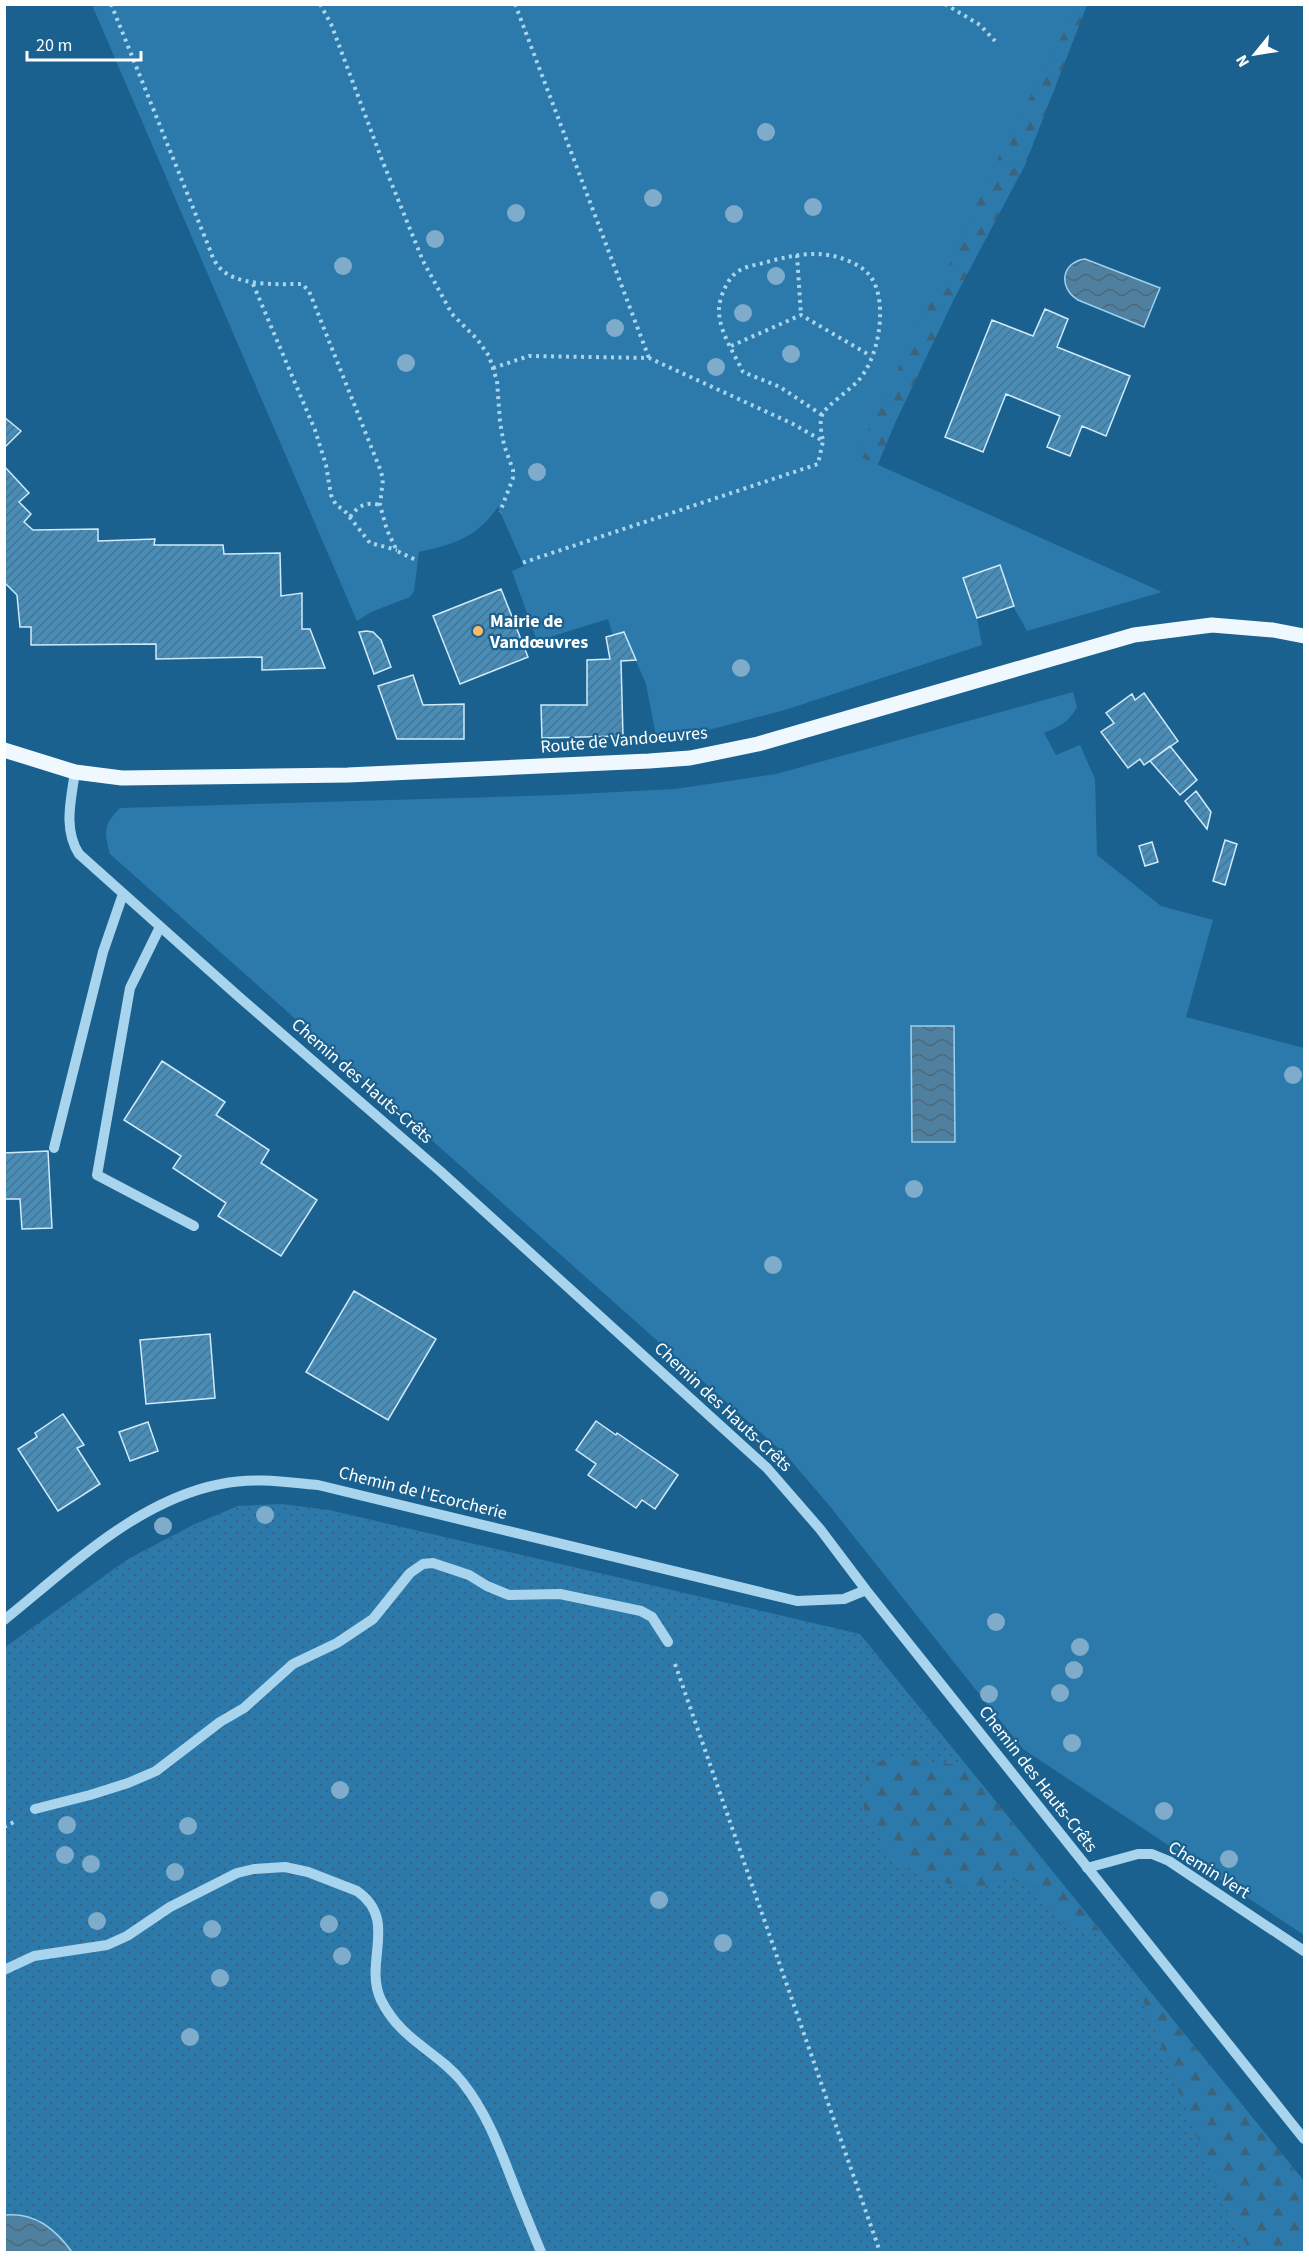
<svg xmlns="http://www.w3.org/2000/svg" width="1309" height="2257" viewBox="0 0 1309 2257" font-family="'Source Sans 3',sans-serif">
  <defs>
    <pattern id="grass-dots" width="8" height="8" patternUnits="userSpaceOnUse" patternTransform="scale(1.5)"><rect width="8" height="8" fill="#2b7aab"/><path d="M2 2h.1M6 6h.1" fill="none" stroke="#3c637c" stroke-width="1.8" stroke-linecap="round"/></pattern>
    <pattern id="forest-firs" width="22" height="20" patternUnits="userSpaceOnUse" patternTransform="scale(1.5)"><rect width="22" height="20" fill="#2b7aab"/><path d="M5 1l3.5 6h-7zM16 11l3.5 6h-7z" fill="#3c637c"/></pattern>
    <pattern id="water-waves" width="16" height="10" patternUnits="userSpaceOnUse" patternTransform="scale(1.5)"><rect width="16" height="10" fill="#4f80a0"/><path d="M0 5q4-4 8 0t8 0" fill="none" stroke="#4e697a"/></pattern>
    <pattern id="building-hatch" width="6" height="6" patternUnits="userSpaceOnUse" patternTransform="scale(1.5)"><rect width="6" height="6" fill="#488db8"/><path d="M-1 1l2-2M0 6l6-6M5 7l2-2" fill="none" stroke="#4a738d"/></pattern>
  </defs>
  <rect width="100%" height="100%" fill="#1b618f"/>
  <path fill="url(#grass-dots)" d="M281,1504l48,6 531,124 444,547v71h-1299l-1,-604 124,-89 67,-35 43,-18z"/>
  <path fill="url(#forest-firs)" d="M891,5h196l-62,160 -72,136 -57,120 -42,100 -35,-39z
    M891,1757l76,9 137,170 -41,-13 -28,-36 -13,-7 -21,-1 -27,11 -52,-13 -33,-22 -25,-46 -1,-20 6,-24z
    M1131,1969l173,212v71h-53l-28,-49z"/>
  <path fill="#2b7aab" d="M92,5h986l-88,169 -35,79 -99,202 306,137 -135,39 -14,-25 -36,12 5,27 -197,65 -73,19 -56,7 -10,-52 -22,-51 -11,2 -5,-16 -71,22 -25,-70 12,-5 -26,-59c-22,31 -43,37 -79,45l-5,39 -4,6 -39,15 -14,9z
    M1073,692l4,15c-9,16 -17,19 -33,26l12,22 24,-10 15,34 2,76 64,51 52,14 -27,97 118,31v887l-281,-186 -195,-245 -41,-48 -677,-602c-6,-22 -7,-29 10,-46l438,-13 117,-6 101,-15z"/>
  <path fill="url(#water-waves)" stroke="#9cd1f0" stroke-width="1.5" d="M1085,259l75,29 -16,39 -66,-27c-20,-12 -17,-38 7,-41z
    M911,1026h43l1,116h-43z
    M5,2215c30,-3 50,14 67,37h-67z"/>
  <path fill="url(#building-hatch)" stroke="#cfeafa" stroke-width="1.5" d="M1045,309l23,10 -11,28 73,29 -24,60 -24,-10 -12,30 -23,-9 13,-31 -54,-22 -23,58 -38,-15 47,-117 41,16z
    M4,417l17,14 -17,17z
    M4,466l25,27 -10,9 12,12 -7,8 9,8 65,-1v12l57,-2 -1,6h69l1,9 56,-1 1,43 21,-3v36h8l15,39 -63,2v-13l-106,2v-15l-125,1v-18h-11l-3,-32 -13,-13z
    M1000,565l14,41 -37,12 -14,-40z
    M501,589l27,68 -68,27 -27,-68z
    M366,631l7,1 8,8 10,27 -17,7 -15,-42z
    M624,632l12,28 -15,1 2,75 -81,2 -1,-33h46v-45l23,-1 -4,-22z
    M413,675l10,30 41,-1v35h-67l-19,-53z
    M1144,693l34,48 -34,24 -4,-6 -12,9 -27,-36 13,-9 -8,-10 26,-19 3,6z
    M1170,746l27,34 -17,15 -30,-34z
    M1196,791l15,21 -4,17 -22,-28z
    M1225,840l12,4 -12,41 -12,-4z
    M1152,842l6,20 -13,4 -6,-20z
    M162,1061l63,41 -9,13 53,35 -8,13 56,37 -36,56 -63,-40 8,-13 -53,-35 8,-12 -57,-36z
    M48,1151l4,77 -30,1 -2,-30h-16v-46z
    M354,1291l82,48 -48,81 -82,-48z
    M210,1334l5,64 -69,6 -6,-64z
    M63,1414l21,31 -7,3 23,36 -42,27 -40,-62 19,-12 -2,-4z
    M596,1421l20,14 1,-2 61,42 -23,34 -13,-9 -6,8 -48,-33 8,-11 -20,-14z
    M148,1422l10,29 -28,10 -11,-29z"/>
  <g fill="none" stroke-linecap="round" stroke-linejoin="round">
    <path stroke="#a9d4ee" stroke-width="4" stroke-dasharray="3 4.5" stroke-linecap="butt" d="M111,4l99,246c2,6 5,13 9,17 17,20 59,17 83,17l7,7 71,178 3,10 -3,26 7,25 10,21 21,10
      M320,4l11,20 51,136 41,101 29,53 25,25 12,17 8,25 3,41 4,23 9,25v8l-13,34
      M515,4l134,354
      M945,4l35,21 15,16
      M797,255l4,60
      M253,284l62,146 11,35 5,30 5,10 8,5 26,33 27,7
      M731,346l70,-31 70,41
      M493,368l36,-12 120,2 144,66 30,17 -5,23 -296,99
      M822,415l-42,-28 -37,-15c-9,-19 -25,-42 -24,-64 1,-11 8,-29 18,-36 8,-6 20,-7 30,-10 29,-8 56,-13 84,0 13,6 20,12 25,25 10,28 1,74 -19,95 -9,9 -29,23 -34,31 -4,8 -2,19 0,27
      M350,517c8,-11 16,-16 30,-12
      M675,1664l205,588
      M4,1827l10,-5"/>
    <path stroke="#a9d4ee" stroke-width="10" d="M75,772c-4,28 -12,57 4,82l159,142 202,175 327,297 53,61 46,61 438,549
      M160,927l-30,61 -33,187 97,51
      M54,1148l49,-196 20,-58
      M4,1620c65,-52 133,-120 217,-136 32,-7 65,-2 97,1l479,116 47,-2 22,-9
      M35,1809l55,-14 38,-12 28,-12 64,-49 24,-14 49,-44 44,-21 36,-24 37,-46 13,-9 10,-1 36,12 18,11 22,9 51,-1 81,17 11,6 16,25
      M1087,1868l51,-14h14l17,7 135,90
      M4,1970l30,-14 73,-11 20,-9 43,-29 67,-34 17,-4 31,-2 23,5 49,19c42,29 6,71 24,109 21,42 57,51 82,83 26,33 39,72 54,110 8,20 16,40 24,59"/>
    <path stroke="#f0f8ff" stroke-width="15" d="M4,750l71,22 47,6 226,-3 301,-14 41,-3 68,-14 376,-109 78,-10 61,5 31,6"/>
  </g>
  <g fill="#7eacca">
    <circle cx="766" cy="132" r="9"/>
    <circle cx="653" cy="198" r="9"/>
    <circle cx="813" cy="207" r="9"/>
    <circle cx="516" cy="213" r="9"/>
    <circle cx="734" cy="214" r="9"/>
    <circle cx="435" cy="239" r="9"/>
    <circle cx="343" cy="266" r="9"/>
    <circle cx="776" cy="276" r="9"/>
    <circle cx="743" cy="313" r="9"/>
    <circle cx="615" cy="328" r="9"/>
    <circle cx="791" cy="354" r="9"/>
    <circle cx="406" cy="363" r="9"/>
    <circle cx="716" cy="367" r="9"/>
    <circle cx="537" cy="472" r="9"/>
    <circle cx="741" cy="668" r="9"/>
    <circle cx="1293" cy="1075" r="9"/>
    <circle cx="914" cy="1189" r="9"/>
    <circle cx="773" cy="1265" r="9"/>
    <circle cx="265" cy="1515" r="9"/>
    <circle cx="163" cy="1526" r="9"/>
    <circle cx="996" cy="1622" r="9"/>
    <circle cx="1080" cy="1647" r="9"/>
    <circle cx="1074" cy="1670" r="9"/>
    <circle cx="1060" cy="1693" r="9"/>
    <circle cx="989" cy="1694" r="9"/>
    <circle cx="1072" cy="1743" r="9"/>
    <circle cx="340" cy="1790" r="9"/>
    <circle cx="1164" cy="1811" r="9"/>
    <circle cx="67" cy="1825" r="9"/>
    <circle cx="188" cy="1826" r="9"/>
    <circle cx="65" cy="1855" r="9"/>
    <circle cx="1229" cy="1859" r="9"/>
    <circle cx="91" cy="1864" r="9"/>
    <circle cx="175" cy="1872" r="9"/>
    <circle cx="659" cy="1900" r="9"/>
    <circle cx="97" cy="1921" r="9"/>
    <circle cx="329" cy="1924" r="9"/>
    <circle cx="212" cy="1929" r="9"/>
    <circle cx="723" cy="1943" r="9"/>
    <circle cx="342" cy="1956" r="9"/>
    <circle cx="220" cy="1978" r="9"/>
    <circle cx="190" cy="2037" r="9"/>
  </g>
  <circle fill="#ffba66" stroke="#1b618f" stroke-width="2" cx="478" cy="631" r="6"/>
  <g text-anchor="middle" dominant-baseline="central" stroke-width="4.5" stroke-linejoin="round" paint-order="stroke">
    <g font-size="18" font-weight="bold" fill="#fff" stroke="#1b618f" text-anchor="start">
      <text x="490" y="621">Mairie de<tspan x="490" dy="21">Vandœuvres</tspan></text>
    </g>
    <g font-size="18" fill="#fff" stroke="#1b618f">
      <text transform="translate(624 740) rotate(-5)">Route de Vandoeuvres</text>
      <text transform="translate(362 1081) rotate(41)">Chemin des Hauts-Crêts</text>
      <text transform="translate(723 1407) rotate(43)">Chemin des Hauts-Crêts</text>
      <text transform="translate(423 1493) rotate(14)">Chemin de l'Ecorcherie</text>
      <text transform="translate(1038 1779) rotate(52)">Chemin des Hauts-Crêts</text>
      <text transform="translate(1209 1870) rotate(32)">Chemin Vert</text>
    </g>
  </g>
  <rect width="1309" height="2257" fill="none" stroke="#ffffff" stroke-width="12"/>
  <g transform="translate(1255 54) rotate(240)" stroke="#1b618f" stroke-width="4.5" paint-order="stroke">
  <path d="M0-4.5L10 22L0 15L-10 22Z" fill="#ffffff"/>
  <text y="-9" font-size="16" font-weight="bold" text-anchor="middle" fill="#ffffff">N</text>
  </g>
  <path d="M27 51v9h114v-9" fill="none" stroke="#ffffff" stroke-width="3"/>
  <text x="36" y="51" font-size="18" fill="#ffffff" stroke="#1b618f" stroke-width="4.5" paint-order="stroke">20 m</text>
</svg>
